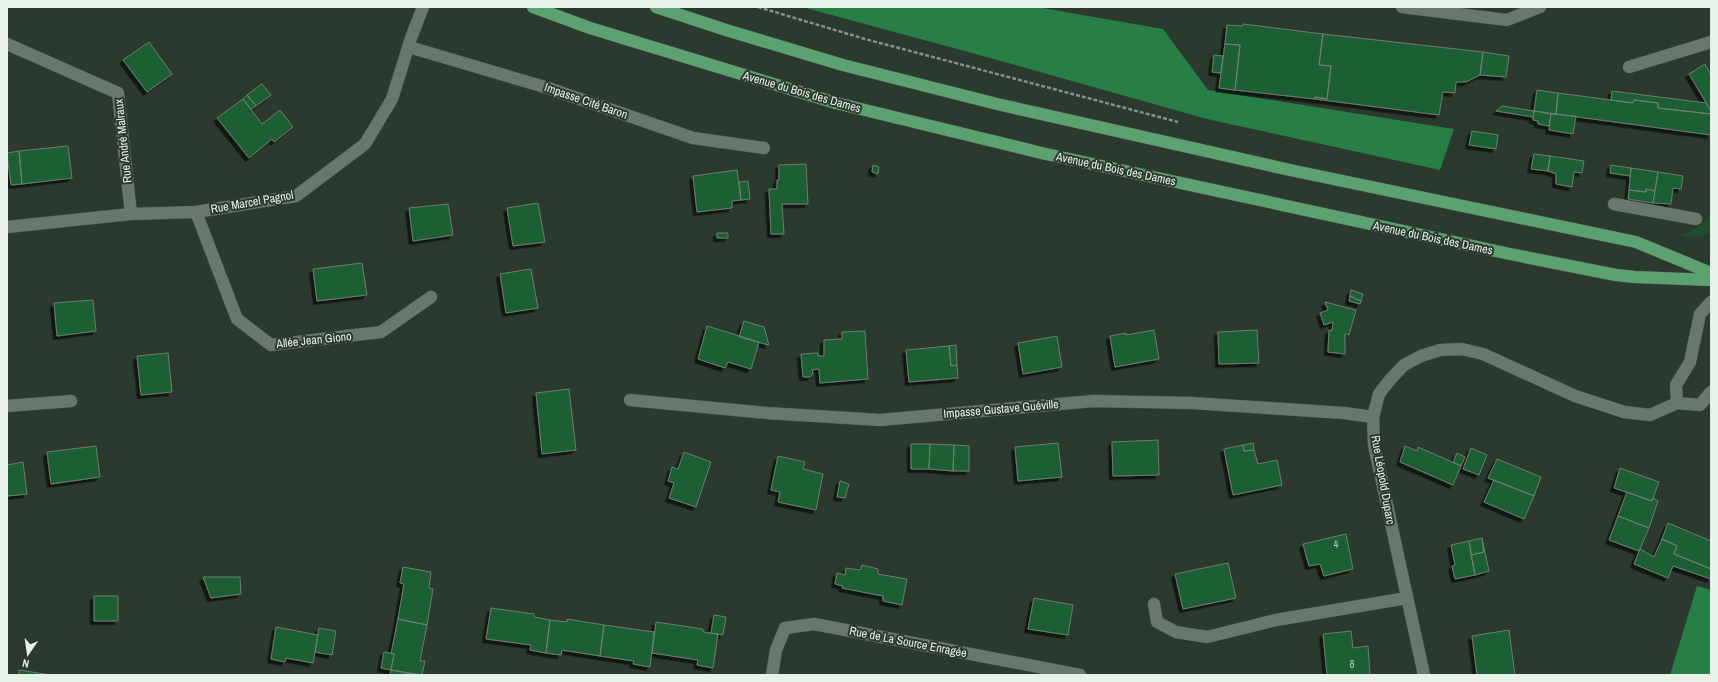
<svg xmlns="http://www.w3.org/2000/svg" width="1718" height="682" viewBox="0 0 1718 682" font-family="'Archivo Narrow',sans-serif">
  <defs>
    <filter id="shadow"><feDropShadow dx="-3.5" dy="3.5" stdDeviation="0" flood-color="#0009"/></filter>
  </defs>
  <rect width="100%" height="100%" fill="#2b392e"/>
  <path fill="#1f4e2e" d="M1711,217v16l-15,4 -16,-1 11,-5z"/>
  <path fill="#277f46" d="M802,7h235l126,22 45,61 246,39 -14,41 -233,-51 -224,-63z
    M1697,586l14,4v85h-41z"/>
  <path fill="#1d5f33" stroke="#6d7d71" filter="url(#shadow)" d="M1243,24l80,10 -4,31 12,1 -4,33 -12,-2v2l-80,-9 5,-45 -15,-1 2,-19 15,1z
    M1323,34l160,18 -3,23 -14,7h-10l-1,11 -12,-1 -4,23 -124,-16v-2l12,2 4,-33 -12,-1z
    M149,42l23,32 -25,18 -24,-32z
    M1225,44l15,1 -5,45 -16,-2z
    M1483,52l26,4 -3,21 -26,-2z
    M1214,55l9,1 -2,17 -9,-1z
    M1705,64l6,11v36l-22,-37z
    M262,84l9,11 -15,11 -9,-11z
    M1537,90l21,3 -2,21 -22,-3z
    M1612,91l94,12 5,8v3l-53,-6v-5l-24,-3 -1,3 -22,-3z
    M1558,93l75,10 1,-3 24,3v5l53,6v21l-155,-21z
    M247,95l9,11 -5,3 -8,-10z
    M243,99l19,25 18,-14 13,17 -19,15 -2,-3 -23,19 -32,-40z
    M1502,106l32,5 -1,6 -37,-6z
    M1534,111l17,3 -2,12 -11,-2v-3l-5,-1z
    M1551,114l25,2 -3,18 -24,-4z
    M1472,131l26,4 -2,14 -27,-4z
    M68,146l4,32 -50,6 -3,-33z
    M19,151l3,33 -11,1 -4,-32z
    M1534,154l16,2 -2,15 -17,-2z
    M1550,156l34,5 -2,12 -8,-1 -2,15 -16,-3v-10l-8,-3z
    M806,164l2,40h-26l2,30h-13l-2,-45h8v-9h2v-15z
    M873,165l6,2 -1,7 -6,-2z
    M1611,165l20,3 -1,8 -20,-3z
    M1631,168l27,4 -3,19 -9,-2v3l-17,-2z
    M737,170l4,30 -9,1v7l-35,4 -4,-36z
    M1658,172l25,4 -2,13 -8,-1 -2,16 -18,-1z
    M748,181l2,18 -9,1 -2,-18z
    M1646,189l9,2 -2,12 -25,-4 1,-9 17,2z
    M538,203l7,39 -32,4 -6,-38z
    M448,204l5,31 -40,6 -4,-33z
    M717,233h11v5h-11z
    M362,263l5,32 -50,6 -4,-32z
    M531,269l7,39 -32,5 -6,-39z
    M1351,290l12,4 -2,7 -11,-5z
    M1350,296l11,5 -1,3 -11,-3z
    M93,300l3,31 -39,5 -3,-33z
    M1325,302l31,8 -7,25 -4,-1v20l-17,-2 1,-22 3,1 1,-9 -9,3 -4,-12 8,-3z
    M744,321l20,6 5,18 -30,-8z
    M707,326l52,16 -8,27 -23,-7 -3,6 -27,-9z
    M1154,330l5,29 -44,8 -5,-31 16,-3v2z
    M1257,330l2,33 -40,1 -1,-32z
    M865,331l3,48 -48,4 -1,-14 -7,1 1,4 -3,3h-7l-2,-23 17,-1v3h6v-16l18,-1v-7z
    M1057,336l5,31 -39,7 -5,-31z
    M956,345l1,20 -6,1 -2,-20z
    M949,346l2,20 6,-1 1,13 -49,4 -3,-32z
    M168,353l4,39 -31,3 -4,-39z
    M569,389l7,61 -34,4 -6,-61z
    M1158,440l1,35 -46,1 -1,-34z
    M1058,443l4,34 -44,4 -3,-34z
    M1253,443l1,7 -10,1 -1,-6z
    M911,444h19l-1,25h-18z
    M930,444l24,1 -1,26 -24,-2z
    M954,445l15,1v25h-16z
    M1243,445l1,6 10,-1 4,14 19,-4 5,25 -49,10 -9,-46z
    M96,446l4,31 -49,7 -4,-32z
    M1405,446l12,5 1,-4 43,19 -8,19 -53,-23z
    M1471,448l16,7 -8,20 -16,-6z
    M684,452l27,10 -15,45 -27,-9 5,-15 -6,-2 4,-14 6,2z
    M1457,453l8,4 -4,9 -8,-4z
    M778,456l27,6 -2,7 20,5 -7,36 -38,-8 2,-10 -9,-2z
    M1497,459l44,18 -7,19 -46,-18z
    M23,462l4,32 -20,2v-31z
    M1620,468l39,14 -7,19 -38,-13z
    M1494,480l40,16 -10,23 -40,-17z
    M840,481l9,3 -4,14 -8,-1z
    M1627,492l25,9 1,-3 5,3 -9,27 -31,-12z
    M1618,516l31,12 -10,23 -30,-11z
    M1668,523l43,18v28l-37,-15 3,-8 -15,-7z
    M1346,534l7,35 -29,7 -4,-12 -11,2 -6,-22z
    M1482,538l2,14 -13,3 -2,-14z
    M1482,538l7,33 -14,4 -4,-20 13,-3z
    M1662,539l15,7 -3,8 37,15v10l-38,-13 -5,12 -34,-14 6,-15 14,8z
    M1469,541l6,34 -20,4 -3,-13 3,-1 -4,-20z
    M1228,563l8,35 -53,11 -8,-35z
    M862,565l16,4v5l29,5 -5,26 -19,-4v-5l-41,-8 1,-2 -8,-2 2,-11 8,2 1,-7 14,2z
    M403,567l28,5 -2,16 4,1 -6,36 -29,-6 6,-35 -4,-1z
    M203,577h37l1,17 -30,4z
    M94,596h24v25h-24z
    M1034,598l39,7 -5,30 -40,-6z
    M491,608l43,6v3l16,3 -4,33 -16,-3 1,-5 -45,-6z
    M714,615l12,2 -3,18 -12,-2z
    M398,619l29,6 -7,36h5l-3,14 -31,-5 3,-16h-3z
    M567,619l37,6 -4,31 -38,-6 -1,5 -15,-2 4,-33 17,2z
    M656,622l47,7v3l15,2 -5,34 -16,-3 1,-5 -46,-7z
    M604,625l50,7 -4,35 -17,-3 1,-3 -34,-5z
    M276,627l42,8 -5,28 -27,-5 -1,4 -14,-3z
    M319,628l17,3 -4,24 -17,-3z
    M1509,630l6,45h-38l-5,-39z
    M1351,631l2,17 15,-2 2,29h-43l-4,-41z
    M384,652l10,2 -3,16 -10,-2z
    M19,670l32,5h-32z
    M391,670l25,5h-26z"/>
  <g fill="none" stroke-linecap="round" stroke-linejoin="round">
    <defs>
      <path id="service" d="M1402,7l105,13 33,-13
        M1629,67l82,-25
        M1614,204l82,15
        M1154,604l3,18 19,10 31,5 69,-17 131,-22"/>
      <path id="minor" d="M7,44l111,49 13,121
        M409,47l139,41 145,50 71,10
        M196,212l41,107 34,26 110,-13 50,-35
        M7,227l124,-13 65,-2 100,-16 69,-52 27,-45 19,-61 12,-31
        M630,400l137,13 113,7 213,-19 99,2 152,10 29,4
        M7,406l64,-5
        M772,675l4,-25 9,-22 29,-4 266,51"/>
      <path id="tertiary" d="M1677,403l-1,-18 14,-23 10,-48 11,-12
        M1424,675l-50,-230 -1,-28 6,-23 10,-13 15,-16 17,-9 19,-6 22,-1 21,5 92,42 49,16 26,3 27,-12 23,2 11,-13"/>
      <path id="trunk" d="M533,7l57,21 246,75 210,51 464,100 106,21 19,2 76,3
        M656,7l70,23 117,35 154,39 293,66 346,72 75,31"/>
    </defs>
    <use href="#service" stroke="#4a564d" stroke-width="13"/>
    <use href="#minor" stroke="#4a564d" stroke-width="13"/>
    <use href="#tertiary" stroke="#4a564d" stroke-width="13"/>
    <use href="#trunk" stroke="#4a564d" stroke-width="13"/>
    <path stroke="#859188" stroke-width="2.5" stroke-dasharray="4 2" stroke-linecap="butt" d="M758,7l107,32 313,83"/>
    <use href="#service" stroke="#69786c" stroke-width="12"/>
    <use href="#minor" stroke="#69786c" stroke-width="12"/>
    <use href="#tertiary" stroke="#69786c" stroke-width="12"/>
    <use href="#trunk" stroke="#5ca270" stroke-width="12"/>
  </g>
  <g text-anchor="middle" dominant-baseline="central" stroke-width="4" stroke-linejoin="round" paint-order="stroke">
    <g font-size="10" fill="#b4ccbc">
      <text x="1336" y="544">4</text>
      <text x="1352" y="664">8</text>
    </g>
    <g font-size="12" fill="#e7f0e9" stroke="#2b392e">
      <text transform="translate(802 92) rotate(16)">Avenue du Bois des Dames</text>
      <text transform="translate(586 101) rotate(19)">Impasse Cité Baron</text>
      <text transform="translate(123 141) rotate(-96)">Rue André Malraux</text>
      <text transform="translate(1116 169) rotate(12)">Avenue du Bois des Dames</text>
      <text transform="translate(252 202) rotate(-10)">Rue Marcel Pagnol</text>
      <text transform="translate(1433 238) rotate(12)">Avenue du Bois des Dames</text>
      <text transform="translate(314 340) rotate(-6)">Allée Jean Giono</text>
      <text transform="translate(1001 409) rotate(-5)">Impasse Gustave Guéville</text>
      <text transform="translate(1383 480) rotate(80)">Rue Léopold Duparc</text>
      <text transform="translate(908 642) rotate(11)">Rue de La Source Enragée</text>
    </g>
  </g>
  <rect width="1718" height="682" fill="none" stroke="#e7f0e9" stroke-width="16"/>
  <g transform="translate(28 654) rotate(193)" stroke="#2b392e" stroke-width="3" paint-order="stroke">
  <path d="M0-3L7 15L0 10L-7 15Z" fill="#e7f0e9"/>
  <text y="-6" font-size="11" font-weight="bold" text-anchor="middle" fill="#e7f0e9">N</text>
  </g>
</svg>
